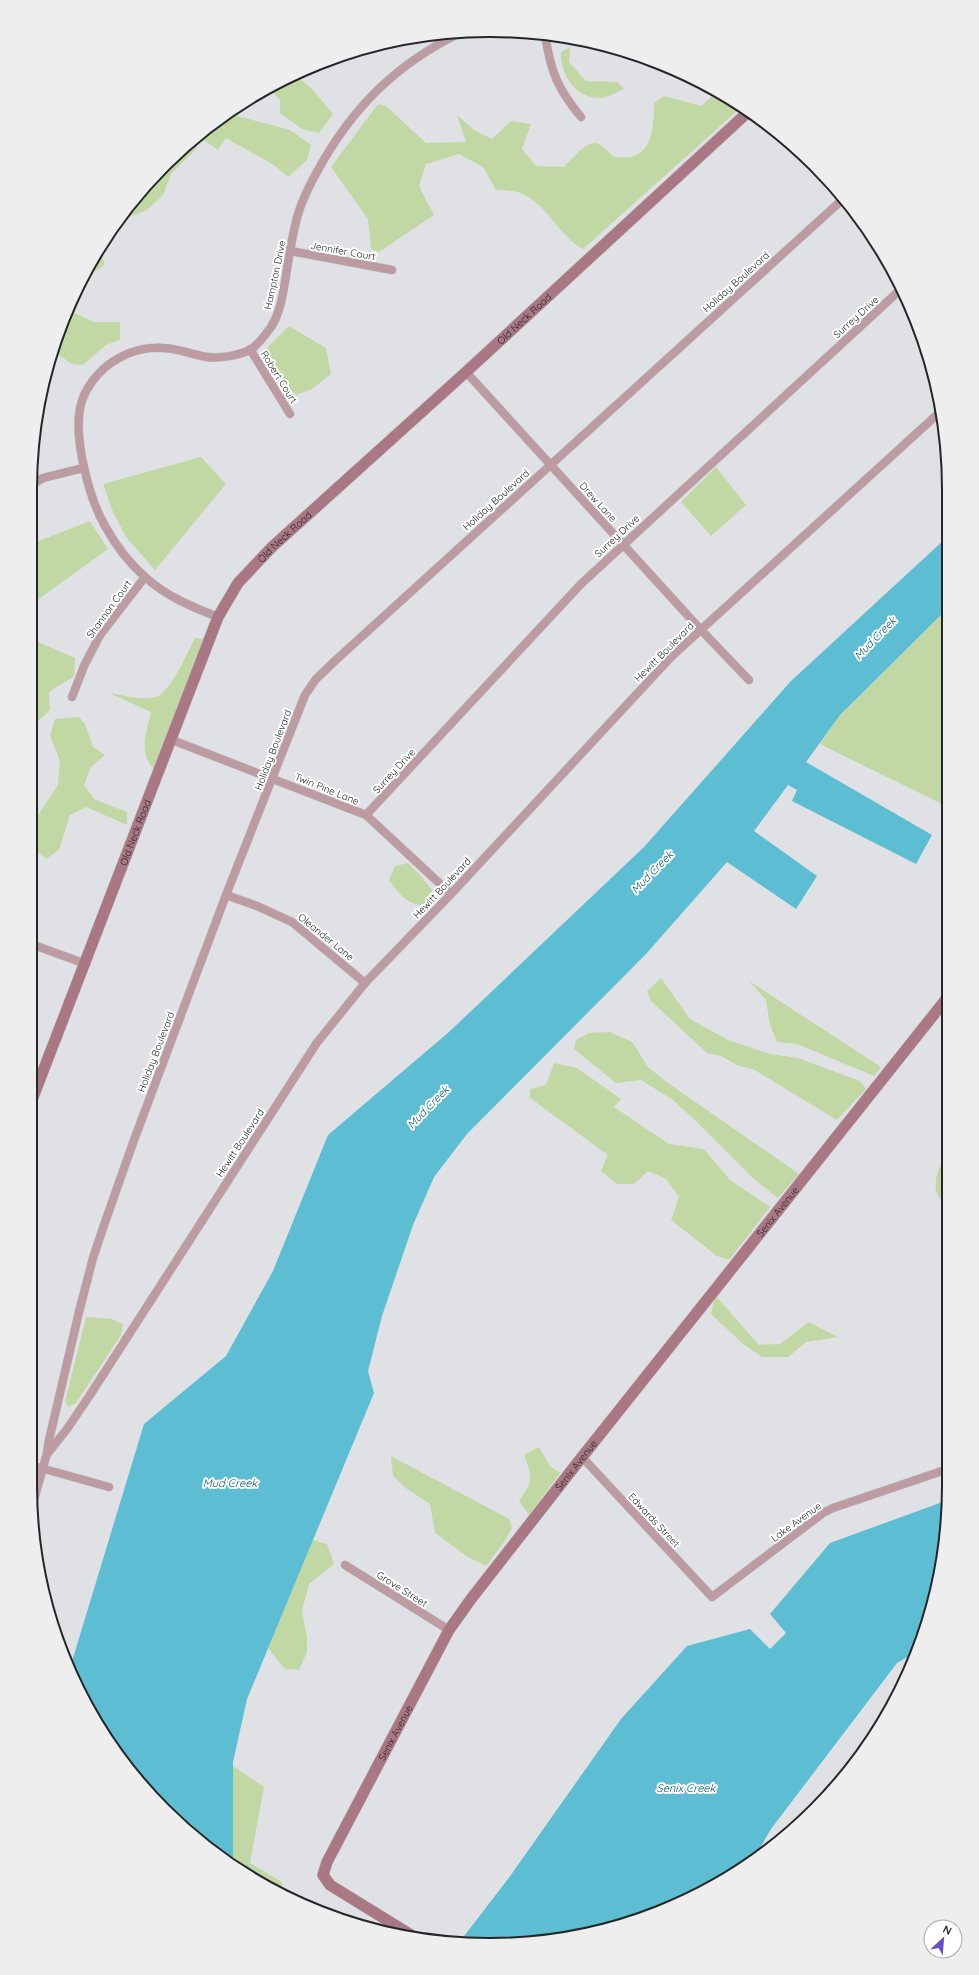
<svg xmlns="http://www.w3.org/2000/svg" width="979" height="1975" viewBox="0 0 979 1975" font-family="Quicksand,sans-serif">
  <rect width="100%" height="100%" fill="#dfe1e4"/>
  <path fill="#c1d8a5" d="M570,47l-1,15 17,19 32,1 6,7c-7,3 -16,8 -23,9 -25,1 -41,-24 -40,-46z
    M308,70l-7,10 12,10 20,24 -14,19 -17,-4 -22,-16v-12l-11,-14z
    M717,92l20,13v6l-154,138c-26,-14 -36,-47 -65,-57 -7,-2 -15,-1 -22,-2l-13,-23 -24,-13 -33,10 -7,22 15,29 -55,37 -8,-3 -3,-30 -37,-52 47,-63 8,2 40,37 40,-1 -9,-27 17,15 18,9 19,-18 20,3 -9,25 14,17 28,1c7,-7 24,-29 35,-23 5,3 10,9 15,13 5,0 11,1 16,0 24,-4 24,-36 24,-54l10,-7 37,10z
    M232,111l2,4 56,15 21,15 -4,15 -19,17 -14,-12 -48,-27 -8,12 -20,-14z
    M190,141l8,6 -27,27 -8,21 -16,15 -20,8 -11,15 -4,-3 13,-20z
    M100,250l5,15 -24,15z
    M68,310l26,12h26v18l-14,5 -23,20 -11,-1 -19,-13z
    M289,326l37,22 5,26 -19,15 -16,6 -12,-7 -18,-34 2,-7z
    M201,457l25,27 -71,86 -29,-33 -13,-25 -10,-28z
    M716,467l30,38 -35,31 -30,-34z
    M90,521l18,28 -69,50 -8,10v-65z
    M946,610v196l-126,-62 20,-29z
    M195,638l8,1 -47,131c-19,-14 -9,-39 -5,-58l-42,-19c14,2 33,8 47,4 15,-5 31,-44 39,-59z
    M31,639l44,19 -1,18c-8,7 -18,9 -25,17l1,17 -19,18z
    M79,717l6,7 8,23 12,8 -14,12 -7,18 10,14 33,13v13l-41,-18 -16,8 -11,35 -13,9 -15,-13 1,-22 26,-39 2,-24 -10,-25 5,-17z
    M408,863l11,11 13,16 -3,17c-23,-4 -26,-8 -40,-27l6,-14z
    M661,978l29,41 38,21 42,14 28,4 62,23 6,8 -29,31 -84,-51 -14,-3 -18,-10 -14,-3 -56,-52 -4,-10z
    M749,981l132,86 -7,9 -77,-32 -20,-2 -7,-17 -4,-25z
    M610,1032l22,10 16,25 20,16 131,91 -21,24 -23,-18 -56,-56 -26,-24 -32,-20 -25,3 -42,-34 2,-9 13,-7z
    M554,1063l23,5 44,31 -7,8 55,37 35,5 26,31 40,27 -41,53 -12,-4 -46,-36 8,-23 -13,-18 -18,-8 -14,13h-17l-16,-13 7,-16 -78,-57v-9l16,-4z
    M947,1158v47c-2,-3 -7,-6 -9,-9 -6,-11 0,-32 9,-38z
    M715,1295l44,50 21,-1 29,-22 29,15 -32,5 -18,15h-26l-19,-13 -32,-30z
    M86,1317l26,2 11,5 -2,11 -45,68 -8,4 -3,-5z
    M539,1447l11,19 10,7 -31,42 -10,-14c14,-21 14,-22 5,-46z
    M391,1456l118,63 3,9 -8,14 -18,24 -18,-9 -33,-24 -5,-29 -23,-15 -14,-13z
    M313,1540l14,4 7,20 -25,20 -7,27 5,26v15l-8,18 -14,-1 -17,-21z
    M233,1766l31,21 -14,76 32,19v12l-22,-11 -27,-19z"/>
  <path fill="#5dbdd3" d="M945,539l1,71 -106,105 -34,47 126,73 -16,29 -124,-63 5,-11 -9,-5 -34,46 63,45 -21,33 -69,-47 -81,92 -179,180 -33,43 -21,48 -31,91 -14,55 6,22 -127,306 -14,63v102l-47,-33 -61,-66 -34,-50 -21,-47 74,-244 82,-68 47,-85 55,-136 121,-103 195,-185 147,-166z
    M948,1500v15l-15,89 -17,48 -19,11 -126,166 -18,31 -60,38 -56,23 -88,20 -91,3 50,-65 113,-160 66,-73 63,-17 20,20 16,-16 -16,-19 60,-71z
    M246,1865l13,9 -1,8 -17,-12z"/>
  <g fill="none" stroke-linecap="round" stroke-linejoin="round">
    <defs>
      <path id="street" d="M545,35c6,37 12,53 36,82
        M291,251l101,19
        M250,349l40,65
        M466,372l235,258 48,50
        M31,485l12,-7 40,-10
        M218,617c-26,-10 -52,-21 -73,-40 -15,-13 -30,-33 -40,-51 -16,-28 -31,-86 -25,-118 4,-20 20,-40 39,-50 19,-11 42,-13 63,-7 8,2 17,5 25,6 12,2 32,-2 43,-7 7,-4 16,-16 21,-23 9,-14 11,-29 14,-45 3,-20 6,-41 11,-60 4,-19 13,-36 22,-52 34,-62 78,-106 142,-137
        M72,697l12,-31 16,-31 45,-58
        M172,740l194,75 85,79
        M366,815l215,-231 319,-294
        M226,895l31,11 35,16 73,61
        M31,944l55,20
        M48,1453l19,-24 23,-34 226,-351 49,-61 86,-89 221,-238 268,-244
        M582,1457l130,140 111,-84 10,-5 115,-39
        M30,1465l79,22
        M32,1507l15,-54 2,-13 30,-128 14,-54 11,-33 30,-85 92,-245 79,-200 11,-16 21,-20 506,-460
        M345,1565l104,65"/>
      <g id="secondary">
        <path id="s1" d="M30,1105l188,-488 20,-34 34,-36 194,-175 282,-260"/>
        <path id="s2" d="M416,1938l-86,-53 -7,-10 4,-13 122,-232 22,-31 111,-142 365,-459"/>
      </g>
    </defs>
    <use href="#street" stroke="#bebfc2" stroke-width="9"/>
    <use href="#secondary" stroke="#bebfc2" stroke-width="12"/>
    <use href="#street" stroke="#bd9ba3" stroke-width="8"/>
    <use href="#secondary" stroke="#aa7885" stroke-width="11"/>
  </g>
  <g text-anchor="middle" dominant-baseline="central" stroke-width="4" stroke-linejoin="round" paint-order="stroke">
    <g font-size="10" fill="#252627" stroke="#fff">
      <text transform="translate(343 251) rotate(10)">Jennifer Court</text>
      <text transform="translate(275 275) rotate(-78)">Hampton Drive</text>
      <text transform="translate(736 282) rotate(-42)">Holiday Boulevard</text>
      <text transform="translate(856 317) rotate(-42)">Surrey Drive</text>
      <text stroke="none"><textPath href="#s1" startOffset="952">Old Neck Road</textPath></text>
      <text transform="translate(279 377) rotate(58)">Robert Court</text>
      <text transform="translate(496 500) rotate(-42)">Holiday Boulevard</text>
      <text transform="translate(598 502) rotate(48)">Drew Lane</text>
      <text transform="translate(617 536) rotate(-43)">Surrey Drive</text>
      <text stroke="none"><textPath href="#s1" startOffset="628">Old Neck Road</textPath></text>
      <text transform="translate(109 609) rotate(-54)">Shannon Court</text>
      <text transform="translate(664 652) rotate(-45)">Hewitt Boulevard</text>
      <text transform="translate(273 750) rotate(-69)">Holiday Boulevard</text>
      <text transform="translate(394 771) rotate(-47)">Surrey Drive</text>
      <text transform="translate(327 789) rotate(22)">Twin Pine Lane</text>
      <text stroke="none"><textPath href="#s1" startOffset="292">Old Neck Road</textPath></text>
      <text transform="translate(442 888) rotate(-47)">Hewitt Boulevard</text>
      <text transform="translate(326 937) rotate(39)">Oleander Lane</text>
      <text transform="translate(156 1052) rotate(-69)">Holiday Boulevard</text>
      <text transform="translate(240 1143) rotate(-57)">Hewitt Boulevard</text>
      <text stroke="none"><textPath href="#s2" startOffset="921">Senix Avenue</textPath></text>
      <text stroke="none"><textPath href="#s2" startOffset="597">Senix Avenue</textPath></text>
      <text transform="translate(654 1520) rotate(47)">Edwards Street</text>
      <text transform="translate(796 1522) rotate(-36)">Lake Avenue</text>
      <text transform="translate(402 1589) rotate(32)">Grove Street</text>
      <text stroke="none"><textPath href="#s2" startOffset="273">Senix Avenue</textPath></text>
    </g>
    <g font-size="11" font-style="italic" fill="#005868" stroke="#fff">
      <text transform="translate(875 638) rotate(-46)">Mud Creek</text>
      <text transform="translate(652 872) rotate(-46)">Mud Creek</text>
      <text transform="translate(428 1107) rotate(-46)">Mud Creek</text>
      <text x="230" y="1483">Mud Creek</text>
      <text x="686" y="1788">Senix Creek</text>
    </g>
  </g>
  <path d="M0 0H979V1975H0ZM489 37H490A452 452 0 0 1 942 489V1486A452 452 0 0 1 490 1938H489A452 452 0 0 1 37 1486V489A452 452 0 0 1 489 37Z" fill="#eee" fill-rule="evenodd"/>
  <path fill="none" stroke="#252627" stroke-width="2" d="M489 37H490A452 452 0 0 1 942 489V1486A452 452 0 0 1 490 1938H489A452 452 0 0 1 37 1486V489A452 452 0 0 1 489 37Z"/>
  <g transform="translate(943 1939) rotate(26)"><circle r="19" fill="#ffffff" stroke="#a8a8a9"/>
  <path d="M0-3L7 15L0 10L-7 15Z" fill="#6950c9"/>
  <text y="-6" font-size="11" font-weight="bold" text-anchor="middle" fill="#252627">N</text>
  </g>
</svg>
